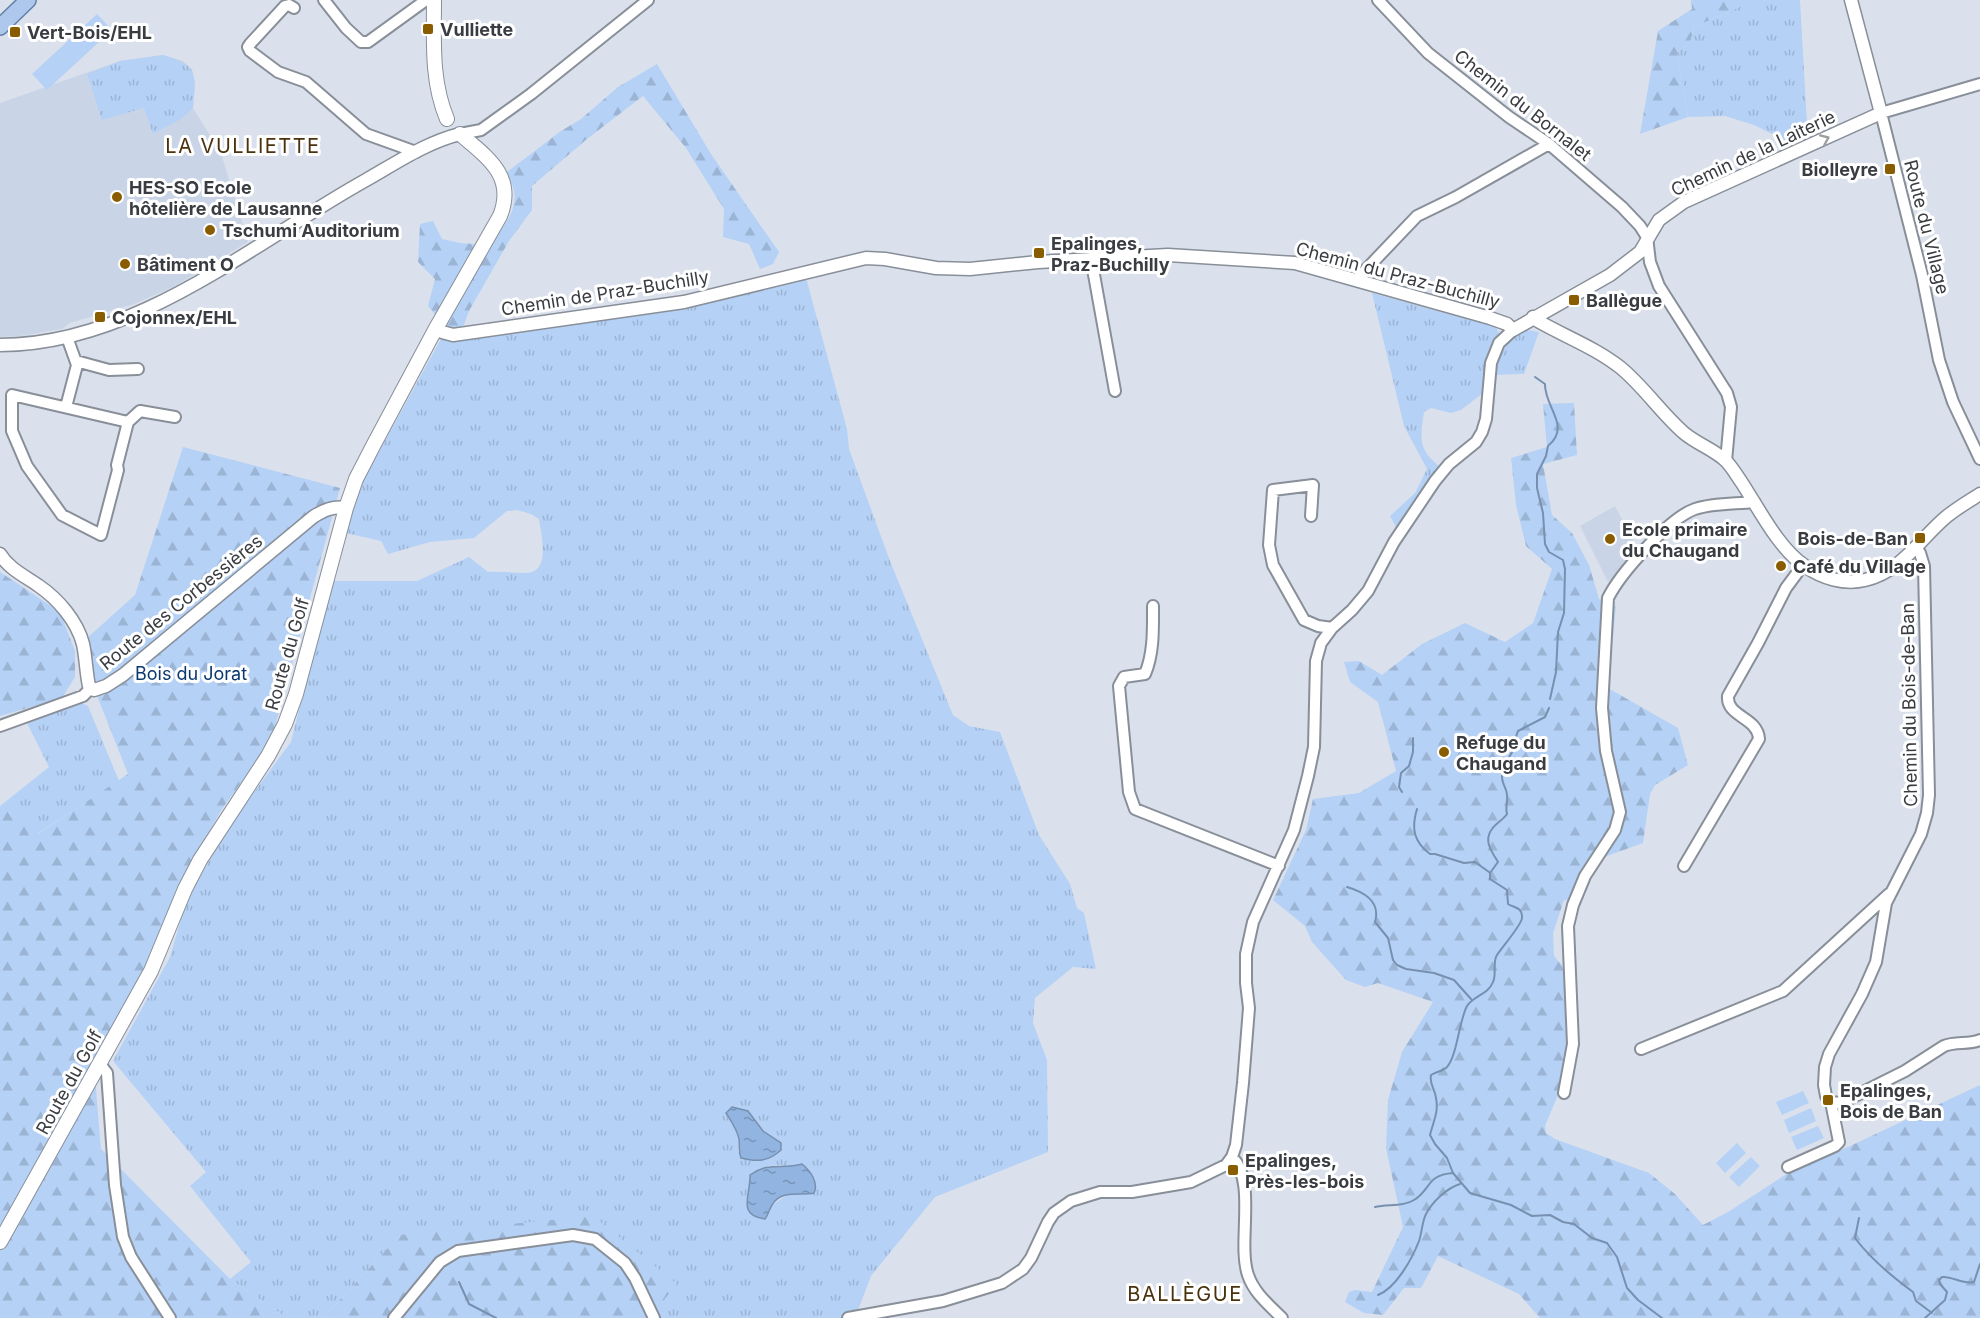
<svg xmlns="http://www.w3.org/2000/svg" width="1980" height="1318" viewBox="0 0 1980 1318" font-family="Inter,sans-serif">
  <defs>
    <pattern id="grass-tufts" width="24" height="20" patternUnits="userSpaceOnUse" patternTransform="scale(1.5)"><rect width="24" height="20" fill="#b5d1f6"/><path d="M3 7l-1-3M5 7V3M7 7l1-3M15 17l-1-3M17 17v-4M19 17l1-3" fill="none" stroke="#9cb4d4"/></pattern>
    <pattern id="forest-firs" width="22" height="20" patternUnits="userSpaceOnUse" patternTransform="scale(1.5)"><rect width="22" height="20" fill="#b5d1f6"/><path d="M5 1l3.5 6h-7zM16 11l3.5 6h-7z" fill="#9cb4d4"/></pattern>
    <pattern id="water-ripples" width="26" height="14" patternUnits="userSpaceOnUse" patternTransform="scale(1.5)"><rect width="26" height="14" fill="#91b4e0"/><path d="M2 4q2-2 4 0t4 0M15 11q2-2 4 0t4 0" fill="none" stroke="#7794b7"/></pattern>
  </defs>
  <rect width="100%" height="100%" fill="#dae1ec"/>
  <path fill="#c9d5e6" d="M163,55l20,6 9,8 3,14 -2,25 28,45 27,89 -75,45 -39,17 -64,19 -8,6 -42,7 -20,1v-234l120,-42z
    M1615,506l24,45 -31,31 -28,-56z"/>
  <path fill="url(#grass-tufts)" fill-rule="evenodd" d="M1755,0h45l8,142 -12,4 -42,-21 -29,-9 -37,1 -11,-65 13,-9 4,-16z
    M163,55c36,11 33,18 30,53l-12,11 -28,15 -9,-26 -42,12 -15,-46 33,-13z
    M805,274l42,155 2,20 41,112 63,154 16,11 31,6 39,103 31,49 7,24 7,5 12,56 -23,-2 -38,31 -2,25 14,37 1,92 -113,45 -64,79 -16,42h-206l-249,-83 -77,83h-36l-57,-39 21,-17 -61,-76 16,-14 -93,-111 57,-104 17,-59 48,-80 56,-76 40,-161h86l52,-24 19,15c14,-1 26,1 39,1 24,-1 14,-39 12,-54l-8,-5 -14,-4 -10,1 -33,27 -44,4 -42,12 -7,-13 -35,-8 11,-41 85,-155zM756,1120l7,11 13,9 -38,12 1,-14 -7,-16zM802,1164l6,4 7,14 -6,12 -19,-1 -18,12 -2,7 -24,-11 4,-10v-16l18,-9 13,-1 7,3z
    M1372,293l124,34 3,7 -9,16 -7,43 -22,17 -10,3 -20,-5 -7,4c-4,27 -6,37 16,55l-43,62 -7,-13 25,-23 12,-24 -23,-43z
    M1527,330l12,2 -15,42 -32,1c8,-19 14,-38 35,-45z
    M79,702l9,4 31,75 -82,53 -37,-28 49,-39 -23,-46z"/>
  <path fill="url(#forest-firs)" d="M1691,0h64l-61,27 -4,16 -13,9 11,65 -48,17 18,-103 34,-22z
    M657,64l54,90 68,98 -6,12 -13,5 -11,-25 -26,-7 1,-28 -38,-61 -43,-52 -56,43 -55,47v24l-23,31 -40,70 -7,19 -16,-2 -18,-22 7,-27 -17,-17 2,-38 13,-3 9,18 18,4 29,2c12,-15 29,-33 25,-54 -1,-6 -5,-13 -7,-19l54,-41 20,-12 37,-32z
    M1574,403l3,52 -34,9 9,51 20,18 17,32 10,34 17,7 -8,82 70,40 10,37 -33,20 -5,9 -7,49 -47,17 -19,42 -13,-2 -11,33 1,23 13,15 2,71 -9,48 -15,36 1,7 9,6 94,34 26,21 28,31 25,-13 63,-41 59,-25 130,-61v233h-440l-21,-24 -81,-38 -17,32h-17l-21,27 -19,-2 -19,-11 4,-10 6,-2 17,2 31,-65 -17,-79 2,-48 14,-48 31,-50 -55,-19 -13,4 -19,-7 -34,-38 -7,-16 -32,-26 33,-70 7,-31 46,-6 37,-22 -18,-69 -28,-20 -6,-20 15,-1 23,14 40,-31 43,-21 40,19 28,-19 19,-54 -26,-23 -10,-41 -5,-47 36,-11 -4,-43z
    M183,447l157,41 -69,253 -49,68 -46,81 -20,60 -62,116 7,83 129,130 57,39h-287v-512l38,28 90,-60 -34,-86 -8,-49 49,-44z
    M0,572l60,40 15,39v26l-13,21 -62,18z
    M593,1216l84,68 -28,34h-326l77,-83z"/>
  <path fill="#b5d1f6" d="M97,14l15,16 -65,60 -15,-16z
    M1803,1091l6,12 -27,12 -6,-13z
    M1811,1108l5,13 -27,12 -5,-13z
    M1818,1126l6,12 -27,12 -6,-13z
    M1737,1143l9,10 -21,20 -9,-10z
    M1751,1157l9,9 -21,21 -10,-10z"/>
  <path fill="url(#water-ripples)" stroke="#7790b0" stroke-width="1.5" d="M732,1107l16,4 15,20 18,12v7c-13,12 -24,12 -40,8 -3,-7 -1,-12 -2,-19 -2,-10 -8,-18 -13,-26z
    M802,1164c8,6 17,19 12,29 -13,3 -33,-4 -42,12 -3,5 -4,10 -7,14 -29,-4 -14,-24 -15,-44 19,-14 32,-5 52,-11z"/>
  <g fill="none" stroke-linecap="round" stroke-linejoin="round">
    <path stroke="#7790b0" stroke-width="2" d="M1535,377l10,7c-1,23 27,42 3,62l-2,10 -9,18v14l6,25 2,31 4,8 14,8 2,9 -1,44 -6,19 -2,40 -6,27
      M1549,708l-4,9 -27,14c-3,6 -2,12 -5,19 -4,9 -11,16 -11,27 0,7 5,12 5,18 1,7 -2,12 0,19 -4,6 -11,9 -15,15 -9,12 0,23 6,33l-8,11v6l17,11 1,14c6,4 15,3 14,14 -1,8 -20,29 -25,37 -5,8 0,19 -4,27 -5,13 -19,13 -26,24 -8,15 -10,50 -20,61 -4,4 -11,5 -16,8 -2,9 4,14 5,23 3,14 -3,24 -6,37l5,9 12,14 6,15 17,20 41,12 21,11 18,-1 13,7 11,2 18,14 15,5 10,14 10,31 11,12 24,18
      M1402,792l-3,-5 2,-14 8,-7 4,-14v-14
      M1417,809c-6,20 -3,33 13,45h5l29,9 11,-1 14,10
      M1347,887c17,5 34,14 28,35l13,16 5,22 4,5 9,4 28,4 20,7 17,19
      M1375,1207c13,-3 28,0 39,-7 17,-10 12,-25 39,-27
      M1859,1218l-4,20c14,19 39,40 58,54l3,9 16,12
      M459,1282l10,22 27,14
      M1378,1295c18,-7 34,-36 41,-54 3,-9 3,-19 7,-27 6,-12 21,-26 34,-30
      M1925,1318l20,-18 2,-8 -7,-8 -1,-4 3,-3c11,-1 21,8 32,5l6,-18"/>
    <defs>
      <path id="minor" d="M324,0l22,28 15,14h7l58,-42
        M1378,0l50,53 81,64 40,27 73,63 18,19 7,11 3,25 9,24 68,107 4,14 -5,54
        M294,8l-5,-3 -4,1 -35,38 -2,3 2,4 28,21 28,10 60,52 50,18
        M1980,84l-99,29 41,162 17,85 14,42 27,57
        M460,134l21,-4 50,-36 117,-94
        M1091,258l24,133
        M1357,279l60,-63 39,-19 93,-53
        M76,361l33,9 29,-1
        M66,407l11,-42 -10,-28
        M128,422l-11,43 1,5 -17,65 -39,-20 -35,-49 -15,-35v-36l116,27 12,-11 35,6
        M1311,516l2,-31 -40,5 -4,55 4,20 31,55 14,6 14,2
        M1153,606c0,22 1,47 -8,68l-21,3 -5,9 10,106 6,17 144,57
        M0,726l83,-30 7,-7
        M1684,866l75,-127c-1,-22 -33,-22 -31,-43l30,-53 28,-55 17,-23
        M1641,1049l142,-58 106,-97
        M100,1064l7,9 8,112 8,52 8,20 39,61
        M1564,1093l9,-49 -5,-118 5,-21 12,-29 30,-46 5,-18 -14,-61 -4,-43 6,-110c12,-24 61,-80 87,-89 18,-6 40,-5 59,-7
        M1831,1102l10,1 64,-32 39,-25c12,-5 24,-1 36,-6
        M1232,1157c25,24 5,86 16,118 6,18 21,30 34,43
        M1788,1167l47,-21 4,-4 -8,-40 -5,-6 -2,-11 1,-18 4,-13 33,-60 14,-32 10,-59 35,-69 6,-21 2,-18 -5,-229 -4,-13 -3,-5
        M394,1318l46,-56 18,-11 115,-16 22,4 30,24 10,15 19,40
        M848,1318l95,-17 59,-18 21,-14 8,-11 17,-36 6,-9 17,-12 29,-9h32l59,-10 35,-17 6,-8 4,-12 7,-62 6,-75 -3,-25v-29l7,-32 41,-92 14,-54 6,-29 2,-86 5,-18 11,-15 20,-18 16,-19 26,-49 41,-61 14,-17 27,-22 6,-10 4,-13 5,-56 8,-20 14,-13"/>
      <path id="tertiary" d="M1533,317l5,4c28,16 58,27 83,47 23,19 41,46 63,65 13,11 31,17 42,28 6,6 11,15 16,22 17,26 37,66 63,83 17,12 39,19 60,14 37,-9 54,-40 81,-63 11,-9 23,-16 34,-23
        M435,330l18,5 231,-33 182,-44 19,1 51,9 34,1 68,-7 130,-7 127,8 195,55 17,6 6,6 97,-55 30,-23 19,-32 25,-18 197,-89 -30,-113
        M0,345c135,0 253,-102 366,-165 30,-17 61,-38 94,-46
        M0,554c9,15 25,22 39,32 19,13 38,35 44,58 3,14 3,28 6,42l5,4 12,-4 17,-11 190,-158c11,-7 20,-11 33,-9"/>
      <path id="secondary" d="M434,0c0,41 -3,81 13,119
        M0,1242l151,-271 34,-82 15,-29 68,-104 17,-32 11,-30 50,-186 10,-29 17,-33 62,-116 65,-114c16,-40 -13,-59 -40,-82"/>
      <path id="primary" d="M0,27l28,-27"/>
    </defs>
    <use href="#minor" stroke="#888f99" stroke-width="14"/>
    <use href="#tertiary" stroke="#888f99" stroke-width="15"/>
    <use href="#secondary" stroke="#888f99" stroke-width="16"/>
    <use href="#primary" stroke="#6180a7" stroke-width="18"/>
    <use href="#minor" stroke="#fff" stroke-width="10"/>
    <use href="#tertiary" stroke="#fff" stroke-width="12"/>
    <use href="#secondary" stroke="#fff" stroke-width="14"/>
    <use href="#primary" stroke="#adc8ec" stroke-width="15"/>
  </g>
  <defs><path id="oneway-chevron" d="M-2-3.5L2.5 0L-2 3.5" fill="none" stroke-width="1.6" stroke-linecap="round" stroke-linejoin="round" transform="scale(1.5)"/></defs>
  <use stroke="#9c9ea0" href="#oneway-chevron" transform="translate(1825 139) rotate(-24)"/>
  <g fill="#8a5c00" stroke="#fff" stroke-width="2">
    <rect x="422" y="23" width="12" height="12" rx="3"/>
    <rect x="9" y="26" width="12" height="12" rx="3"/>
    <rect x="1884" y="163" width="12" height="12" rx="3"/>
    <circle cx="117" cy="197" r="6"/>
    <circle cx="210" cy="230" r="6"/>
    <rect x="1033" y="247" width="12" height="12" rx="3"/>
    <circle cx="125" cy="264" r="6"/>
    <rect x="1568" y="294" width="12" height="12" rx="3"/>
    <rect x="94" y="311" width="12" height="12" rx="3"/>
    <rect x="1914" y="532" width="12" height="12" rx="3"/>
    <circle cx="1610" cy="539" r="6"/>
    <circle cx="1781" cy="566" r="6"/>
    <circle cx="1444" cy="752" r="6"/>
    <rect x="1822" y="1094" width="12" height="12" rx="3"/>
    <rect x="1227" y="1164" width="12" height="12" rx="3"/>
  </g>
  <g text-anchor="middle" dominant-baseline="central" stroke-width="6" stroke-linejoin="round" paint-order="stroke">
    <g font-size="18" font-weight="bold" fill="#393c40" stroke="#fff" text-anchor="start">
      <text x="440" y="29">Vulliette</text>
      <text x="27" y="32">Vert-Bois/EHL</text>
      <text x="1878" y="169" text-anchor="end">Biolleyre</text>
      <text x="129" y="187">HES-SO Ecole<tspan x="129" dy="21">hôtelière de Lausanne</tspan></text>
      <text x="222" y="230">Tschumi Auditorium</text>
      <text x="1051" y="243">Epalinges,<tspan x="1051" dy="21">Praz-Buchilly</tspan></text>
      <text x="137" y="264">Bâtiment O</text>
      <text x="1586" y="300">Ballègue</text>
      <text x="112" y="317">Cojonnex/EHL</text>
      <text x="1622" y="529">Ecole primaire<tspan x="1622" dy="21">du Chaugand</tspan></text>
      <text x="1908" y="538" text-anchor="end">Bois-de-Ban</text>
      <text x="1793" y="566">Café du Village</text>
      <text x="1456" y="742">Refuge du<tspan x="1456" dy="21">Chaugand</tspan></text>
      <text x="1840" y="1090">Epalinges,<tspan x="1840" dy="21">Bois de Ban</tspan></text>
      <text x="1245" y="1160">Epalinges,<tspan x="1245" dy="21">Près-les-bois</tspan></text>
    </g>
    <g font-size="18" fill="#393c40" stroke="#fff">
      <text transform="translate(1523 105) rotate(38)">Chemin du Bornalet</text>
      <text transform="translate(1753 153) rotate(-25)">Chemin de la Laiterie</text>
      <text transform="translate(1927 227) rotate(76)">Route du Village</text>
      <text transform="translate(1398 275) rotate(15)">Chemin du Praz-Buchilly</text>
      <text transform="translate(605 293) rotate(-9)">Chemin de Praz-Buchilly</text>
      <text transform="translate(181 602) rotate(-39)">Route des Corbessières</text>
      <text transform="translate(287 654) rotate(-74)">Route du Golf</text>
      <text transform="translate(1909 705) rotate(-91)">Chemin du Bois-de-Ban</text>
      <text transform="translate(69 1082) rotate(-61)">Route du Golf</text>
    </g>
    <g font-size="18" fill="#09396e" stroke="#fff">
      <text x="191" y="673">Bois du Jorat</text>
    </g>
    <g font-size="20" letter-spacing="1.5" fill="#49320d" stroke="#fff">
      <text x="243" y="146">LA VULLIETTE</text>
      <text x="1185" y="1294">BALLÈGUE</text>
    </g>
  </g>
</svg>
